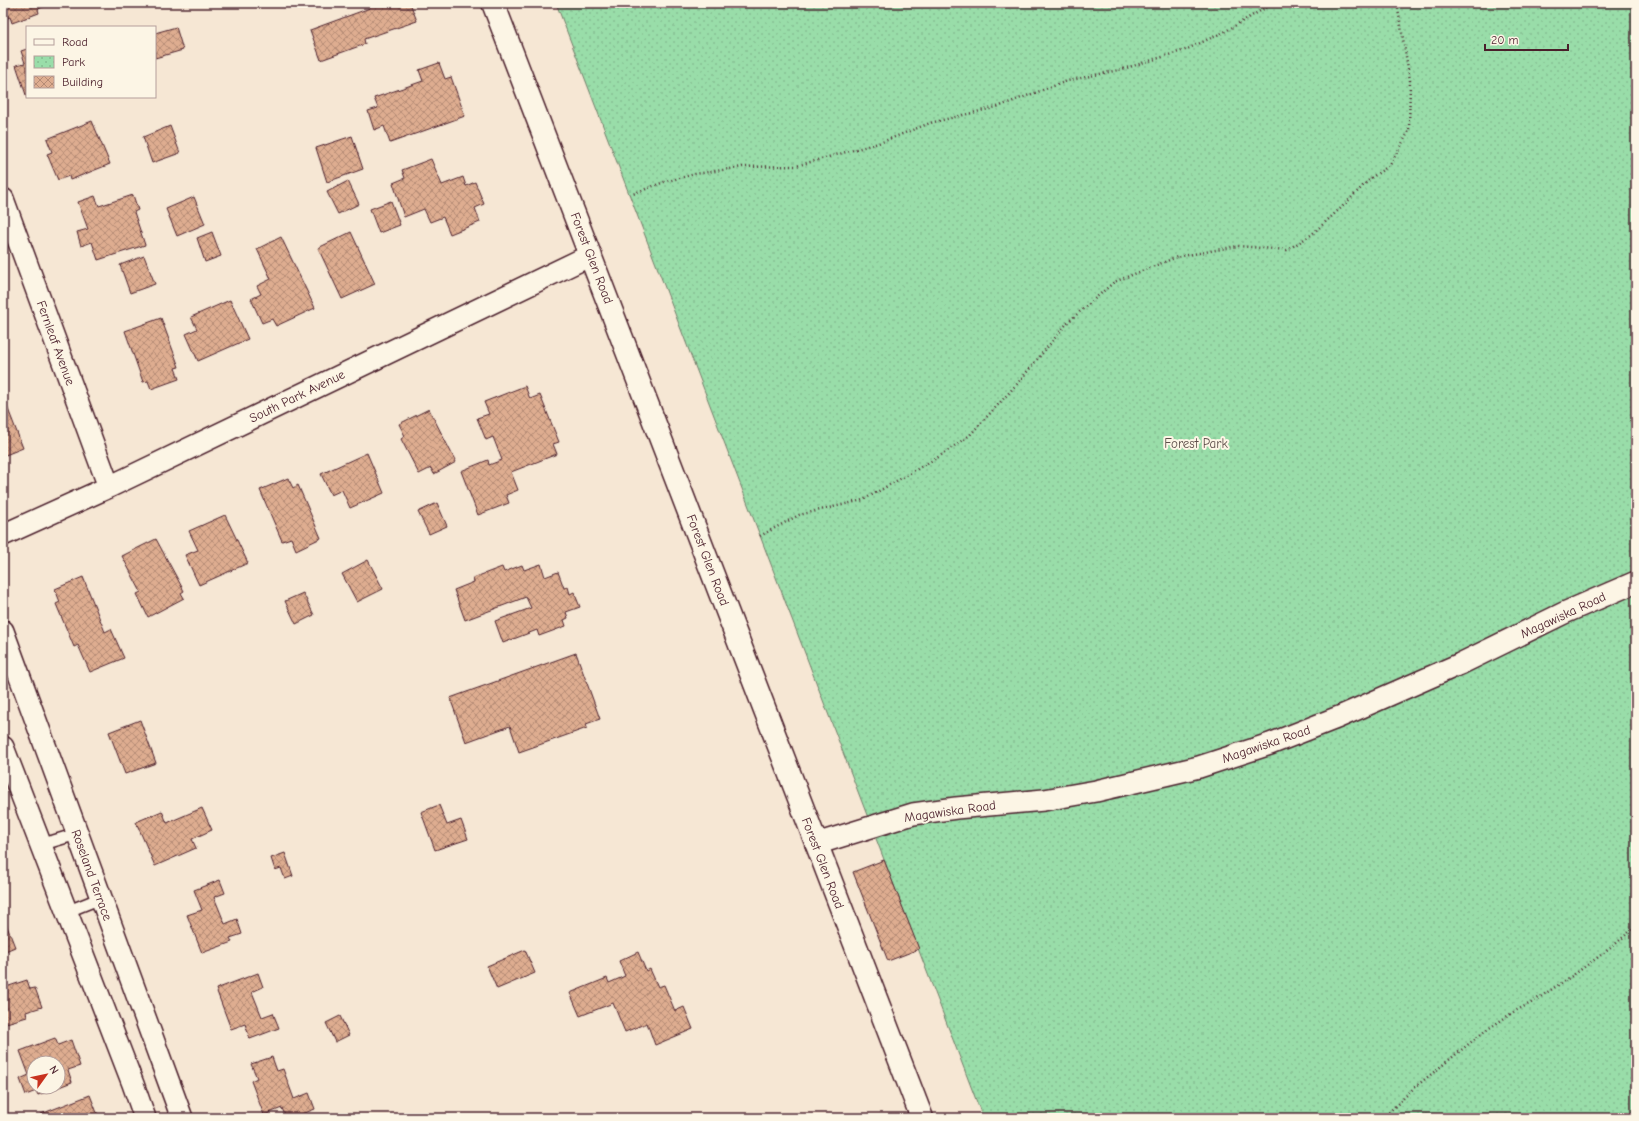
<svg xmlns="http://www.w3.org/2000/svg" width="1639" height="1121" viewBox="0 0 1639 1121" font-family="'Comic Neue',sans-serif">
  <defs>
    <pattern id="park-dots" width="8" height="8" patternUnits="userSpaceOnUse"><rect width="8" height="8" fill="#99dda9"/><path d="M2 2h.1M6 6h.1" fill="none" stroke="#85bd92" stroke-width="1.8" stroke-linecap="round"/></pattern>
    <pattern id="building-cross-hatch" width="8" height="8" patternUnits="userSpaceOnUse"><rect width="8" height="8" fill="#dead90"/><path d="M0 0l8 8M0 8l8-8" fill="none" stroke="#b68c76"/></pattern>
  </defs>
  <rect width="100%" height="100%" fill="#f6e7d4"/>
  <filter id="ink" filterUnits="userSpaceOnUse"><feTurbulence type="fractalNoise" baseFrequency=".025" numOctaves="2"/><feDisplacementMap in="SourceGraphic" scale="8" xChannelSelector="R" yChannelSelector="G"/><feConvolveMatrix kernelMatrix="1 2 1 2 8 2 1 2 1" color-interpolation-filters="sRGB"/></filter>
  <g filter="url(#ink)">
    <path fill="url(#park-dots)" stroke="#727e6a" d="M556,3h1080v1115h-653z"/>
    <path fill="url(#building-cross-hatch)" stroke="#4a1f2b" fill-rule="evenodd" d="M3,3h46l1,1 -12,5 1,4 -27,10 -2,-6 -7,3z
      M368,3h42l7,18 -53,18 1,5 -44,16 -11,-30 60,-22z
      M176,27l7,23 -28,8v-25z
      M27,49v48h2l-2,1 -11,-33 9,-2 -4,-12z
      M439,63l6,16 6,-2 14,39 -75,27 -6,-17 -10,4 -6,-19 10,-3 -4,-10 49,-17 -4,-11z
      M92,121l18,43 -40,16 -1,-4 -11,4 -11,-26 5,-2 -5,-13z
      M170,126l10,27 -28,10 -9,-26z
      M352,136l11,33 -36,13 -11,-34z
      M431,159l11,26 21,-8 3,9 9,-4 9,22 -9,4 5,14 -30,12 -7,-17 -13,5 -6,-13 -20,8 -11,-34 12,-5 -3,-8z
      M348,181l11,23 -21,10 -11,-22z
      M133,195l5,15 -4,2 11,33 -47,15 -6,-18 -11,4 -4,-14 11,-3 -10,-27 17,-6 4,10z
      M194,197l11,27 -28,12 -11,-27z
      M391,201l9,24 -21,8 -9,-24z
      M212,232l9,24 -16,6 -8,-24z
      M351,232l24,52 -33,15 -24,-51z
      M281,237l34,71 -39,18 -4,-7 -10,4 -11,-24 10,-5 -4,-8 14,-7 -14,-30z
      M144,256l11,28 -25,9 -10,-28z
      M230,300l18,39 -50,22 -12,-27 11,-5 -6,-12z
      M161,318l18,49 -4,1 4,11 -28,10 -3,-8 -5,1 -18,-51z
      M525,386l5,13 10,-4 19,47 -6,2 4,10 -46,18 7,18 -12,5 3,8 -31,12 -17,-44 27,-11 1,5 13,-5 -9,-23 -7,3 -9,-22 12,-4 -5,-12z
      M3,396l20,52 -20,8z
      M429,409l27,53 -22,12 -3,-6 -12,6 -18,-35 4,-3 -6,-12z
      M367,453l17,40 -34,15 -8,-18 -11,5 -10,-21z
      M288,478l5,10 5,-3 23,53 -25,12 -5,-12 -9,3 -22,-51z
      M437,503l10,23 -18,8 -11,-22z
      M225,515l23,48 -49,22 -14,-30 13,-5 -9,-19z
      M156,539l28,52 -3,2 3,5 -36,19 -11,-23 4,-2 -19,-36z
      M368,560l15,29 -26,13 -15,-28z
      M541,564l4,13 13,-5 6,16 4,-1 2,7 4,-2 6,15 -14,5 2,6 -4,2 2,6 -27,10 -2,-6 -34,13 -8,-22 36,-13 -5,-11 -61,23 -11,-30 20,-8 -1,-4 29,-11 2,5 18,-7 2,5z
      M83,577l22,55 6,-3 13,29 -34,14 -12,-27 -4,2 -18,-43 4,-2 -5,-13z
      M303,593l11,22 -18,9 -11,-23z
      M576,653l24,66 -14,5 1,4 -68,24 -9,-26 -44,16 -16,-44z
      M140,720l16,43 -31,11 -16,-42z
      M439,805l8,20 14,-5 7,19 -33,11 -14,-38z
      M202,808l10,22 -20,9 4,9 -41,18 -19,-44 26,-11 5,12z
      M285,853l8,23 -8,3 -4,-11 -6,2 -4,-12z
      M884,860l35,89 -31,12 -35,-89z
      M220,880l5,13 -11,4 11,27 12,-5 5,15 -12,4 2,4 -30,11 -15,-38 15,-5 -8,-20z
      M3,916l12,31 -12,5z
      M525,950l10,23 -38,16 -10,-23z
      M638,952l8,19 4,-2 8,18 6,-2 11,26 9,-4 9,22 -38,16 -8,-22 -22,9 -12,-29 -33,13 -10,-23 37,-15 2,5 16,-7 -6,-15z
      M258,973l5,14 -11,5 10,25 11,-4 6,15 -29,11 -5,-15 -14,5 -15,-40z
      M27,980l3,9 5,-1 7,19 -16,5 1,5 -24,7v-36z
      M340,1016l9,19 -14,7 -9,-19z
      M55,1038l3,7 13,-5 9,26 -12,4 4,12 -34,13 -2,-4 -10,4 -6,-16 9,-4 -9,-24zM34,1063h24v24h-24z
      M272,1057l5,14 6,-2 11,30 15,-6 6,16 -23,9h-6l-4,-10 -18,7 -13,-34 6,-3 -6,-14z
      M90,1095l9,23h-56l-2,-4z"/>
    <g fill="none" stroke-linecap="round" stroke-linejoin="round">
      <defs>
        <path id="service" d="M40,845l37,-11
          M66,912l35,-14"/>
        <path id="minor" d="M3,199l106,288
          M3,535l106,-48 482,-232
          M3,631l179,487
          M3,747l130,337 12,34
          M816,844l97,-30 43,-6 88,-8 52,-9 103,-24 71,-23 69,-27 121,-53 104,-51 72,-31"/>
        <path id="tertiary" d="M493,3l429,1115"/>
      </defs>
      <use href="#service" stroke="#4a1f2b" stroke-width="14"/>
      <use href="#minor" stroke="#4a1f2b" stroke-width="24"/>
      <use href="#tertiary" stroke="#4a1f2b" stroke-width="25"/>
      <path stroke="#4a1f2b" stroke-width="2.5" stroke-dasharray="1 3" stroke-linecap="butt" d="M630,195l34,-13 31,-8 48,-7 53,-1 86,-24 48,-19 67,-16 70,-26 56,-12 62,-19 39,-18 50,-29
        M760,536l39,-21 64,-15 77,-44 30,-21 47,-51 51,-62 46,-40 63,-25 61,-11 49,4 24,-15 30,-27 30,-30 19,-13 19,-34 1,-51 -13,-77
        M1383,1118l31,-30 71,-57 30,-20 16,-8 41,-27 40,-29 24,-21"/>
      <use href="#service" stroke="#fcf5e5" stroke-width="11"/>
      <use href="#minor" stroke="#fcf5e5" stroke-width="21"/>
      <use href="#tertiary" stroke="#fcf5e5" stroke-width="22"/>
    </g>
  </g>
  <g text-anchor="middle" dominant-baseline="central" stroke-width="4" stroke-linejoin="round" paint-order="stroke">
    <g font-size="13" fill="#4a1f2b" stroke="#fcf5e5">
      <text transform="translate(592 258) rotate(69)">Forest Glen Road</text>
      <text transform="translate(56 343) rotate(70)">Fernleaf Avenue</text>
      <text transform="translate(297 396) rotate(-26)">South Park Avenue</text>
      <text transform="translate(708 560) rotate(69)">Forest Glen Road</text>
      <text transform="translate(1563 615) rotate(-25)">Magawiska Road</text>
      <text transform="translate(1266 744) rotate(-19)">Magawiska Road</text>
      <text transform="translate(950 811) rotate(-8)">Magawiska Road</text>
      <text transform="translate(823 863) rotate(69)">Forest Glen Road</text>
      <text transform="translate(92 875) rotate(70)">Roseland Terrace</text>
    </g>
    <g font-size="13" fill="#5e4e4a" stroke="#fcf5e5">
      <text x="1196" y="443">Forest Park</text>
    </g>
  </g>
  <rect width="1639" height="1121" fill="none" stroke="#fcf5e5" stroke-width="16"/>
  <rect x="8" y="8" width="1623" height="1105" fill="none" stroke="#4a1f2b" stroke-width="1.5" filter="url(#ink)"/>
  <rect x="26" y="26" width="130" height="72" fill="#fcf5e5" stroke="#b59f9b"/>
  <rect x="34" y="39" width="20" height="6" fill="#fcf5e5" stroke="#b59f9b"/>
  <text x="62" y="46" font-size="12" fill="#4a1f2b">Road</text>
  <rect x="34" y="56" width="20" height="12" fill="url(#park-dots)" stroke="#b59f9b"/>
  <text x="62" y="66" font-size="12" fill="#4a1f2b">Park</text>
  <rect x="34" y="76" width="20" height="12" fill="url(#building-cross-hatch)" stroke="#b59f9b"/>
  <text x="62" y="86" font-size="12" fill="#4a1f2b">Building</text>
  <g transform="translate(46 1075) rotate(57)"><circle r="19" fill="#fcf5e5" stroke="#b59f9b"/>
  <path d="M0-3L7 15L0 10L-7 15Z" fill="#c8321e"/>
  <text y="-6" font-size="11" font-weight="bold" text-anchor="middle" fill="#4a1f2b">N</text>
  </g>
  <path d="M1485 44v6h83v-6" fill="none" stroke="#4a1f2b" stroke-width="2"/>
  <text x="1491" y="44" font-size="12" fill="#4a1f2b" stroke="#fcf5e5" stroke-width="3" paint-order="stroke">20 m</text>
</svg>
